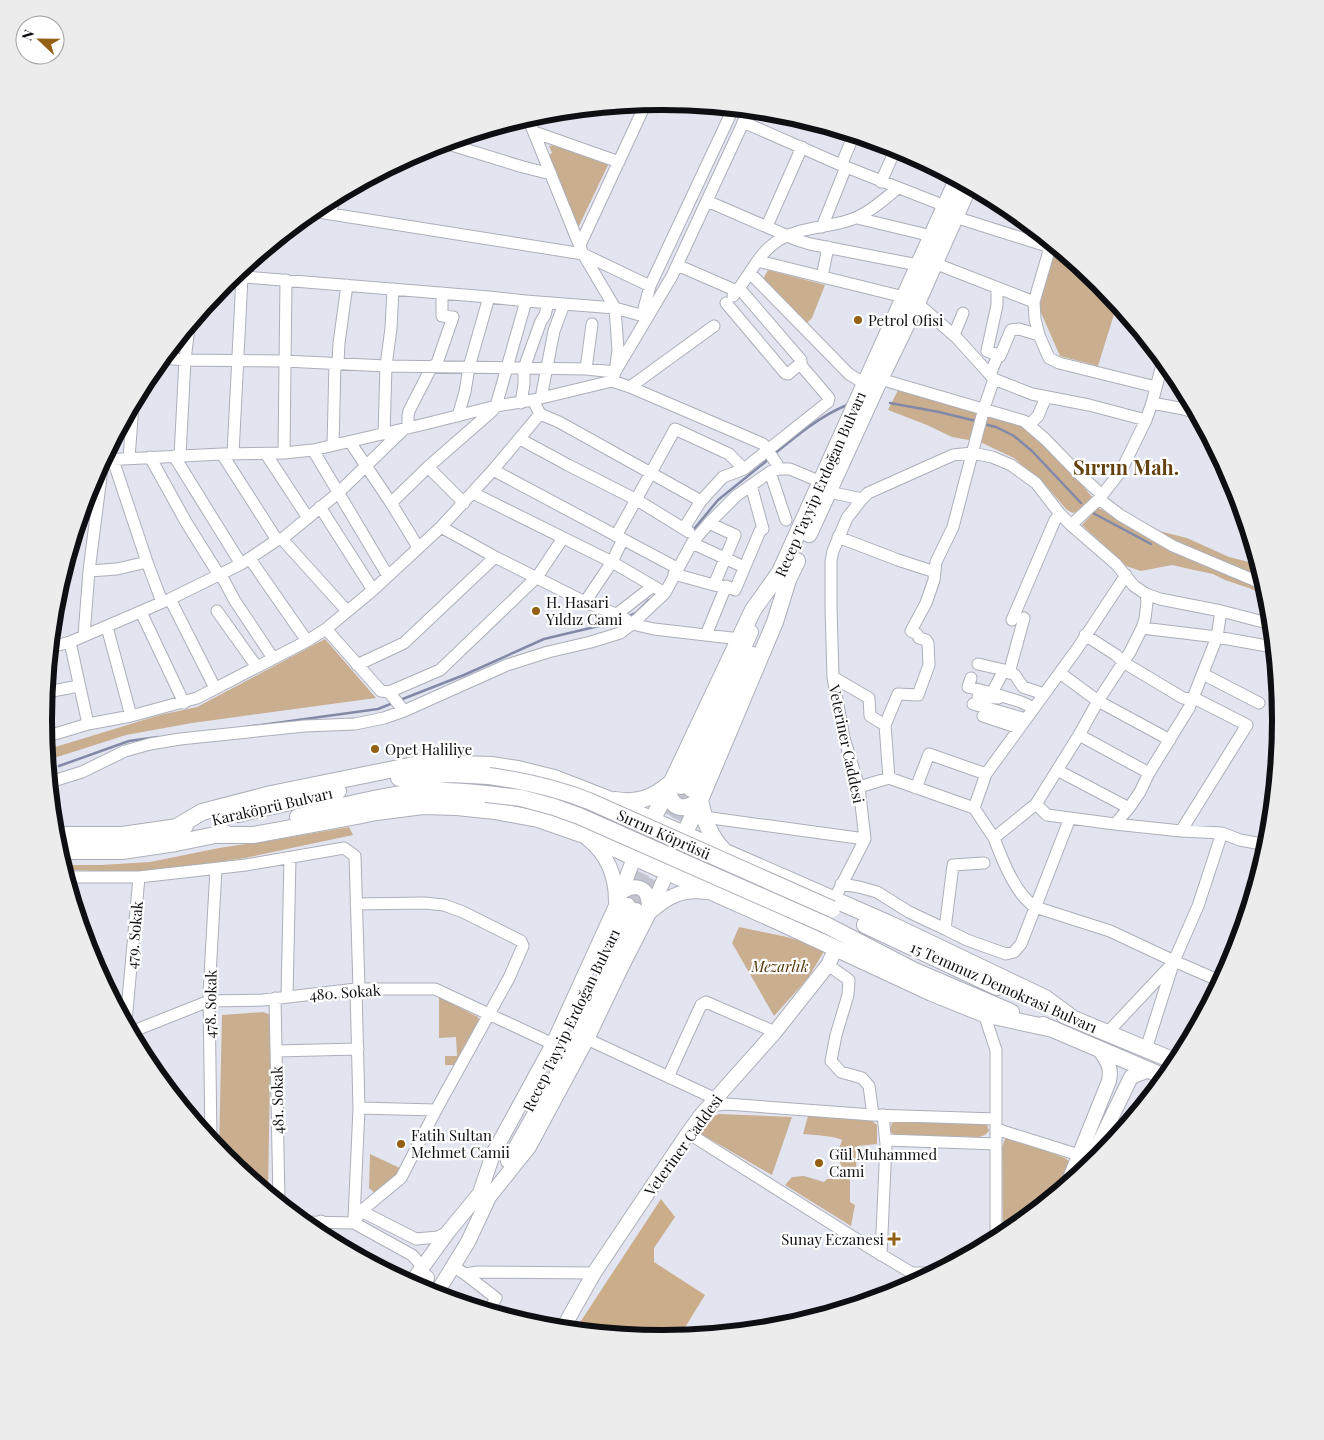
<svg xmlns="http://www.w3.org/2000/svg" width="1324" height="1440" viewBox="0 0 1324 1440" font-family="'Playfair Display',serif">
  <rect width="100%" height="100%" fill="#e2e5f0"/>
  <path fill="#c9ae90" d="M556,145l52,20 -30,63 -31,-72 5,-3 -3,-7z
    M1055,246l44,37 26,31 -10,-3 -17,55 -38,-10 -22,-50z
    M768,270l57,15 -13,33 -7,7 -43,-44z
    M898,390l59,16 64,19 49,45 22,27 -13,14 -6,2 -6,-3 -20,-23 -33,-29 -34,-16 -28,-5 -25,-12 -39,-15z
    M1098,508l49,20 40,10 42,19 24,6 3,-4 12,38 -19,-9 -24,-8 -12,-6 -28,-6 -13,-3 -31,6 -15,-5 -44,-41z
    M325,639l51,59 -184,25 -66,12 -72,23 -2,-10 108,-33 37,-8z
    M349,827l4,8 -108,23 -66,10 -42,4 -72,-2 -1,-5h37l49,-3 69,-14 55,-8z
    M739,927l48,10 39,11 -18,30 -34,38 -42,-73z
    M439,997l39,20 1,4 -20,44h-14v-9h12l-1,-19 -17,1z
    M263,1012l8,3 -3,178 -43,-36 -6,-7 3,-135z
    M719,1114l73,3 -20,58 -71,-41 9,-16z
    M808,1116l63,4 6,5v19l-20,2 -1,26 -6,1v29l5,3 -4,21 -66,-41 7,-8 12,-1 20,6 3,-3h4l2,-3 5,1 4,-10 -7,-15 5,-6 2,-6c-7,-4 -29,-5 -39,-6z
    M896,1121l87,3 4,1 2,6 -4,4 -6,2 -85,-2 -4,-4 2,-8z
    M1012,1138l53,20 5,4 -2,21 -65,53 -1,-89 3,-8z
    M370,1154l32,15 -25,26 -8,-7z"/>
  <path fill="#cbad8a" d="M661,1199l14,18 -21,31v14l51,33 -26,42h-9l-7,-4 -4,5 -84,-8z"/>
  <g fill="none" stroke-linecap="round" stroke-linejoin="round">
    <path stroke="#8289a6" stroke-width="2.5" d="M890,403l49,9 37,9
      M984,424l12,3 18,9 18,15 49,52
      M773,455c23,-19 47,-39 74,-50
      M1093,513l58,31
      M694,529l24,-29 51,-41
      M627,617l9,-4 13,-13
      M400,700l64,-25 80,-36 76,-18
      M246,727l132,-18 15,-6
      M59,766l70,-25 29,-4"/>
    <path stroke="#c2c5cf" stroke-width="14" stroke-dasharray="14 7" stroke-linecap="butt" d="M660,834l21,-47
      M669,839l22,-49
      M628,905l23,-51
      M636,910l24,-52"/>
    <defs>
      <path id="minor" d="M743,122l98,43 104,41
        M534,132l85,30
        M445,143l78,24 28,7
        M841,165l13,-30
        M881,182l15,-34
        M707,201l90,39 13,4 108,21
        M312,211l271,43 67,32
        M330,214l5,-17
        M955,217l95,30
        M857,218l75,18
        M767,226l35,-79
        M822,227l24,-60
        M1051,244l-17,58 1,17 4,16 10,23 10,5 97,24
        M580,245l66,-142
        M758,261l146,36
        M934,263l100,39
        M677,265l60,26
        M750,273l99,101 16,10
        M233,276l256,21 37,4 89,7 32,9
        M822,277l6,-30
        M733,296c15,-17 24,-41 43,-54 21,-15 50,-14 74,-22 18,-6 33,-20 48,-32
        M726,303l59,70 3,1 13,-11v-3l-62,-72
        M917,303l39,34 38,42 38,15 57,11 57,15
        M642,316l8,-30 83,-177
        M954,335l9,-22
        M998,355l2,1 11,-26 8,-1 20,6
        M163,358l22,2 100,1 101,5 200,3 29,3 3,-22 -3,-42 -32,-54 -55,-136
        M338,363l1,-20 8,-58
        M436,366l17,-49 -11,-1v-23
        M586,369l6,-45
        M990,375l8,-20 -11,-4 10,-46v-17
        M880,379l144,42 21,18 33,34 24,22
        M612,381l18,6 133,57 14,20 1,5
        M630,387l84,-61
        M541,398l13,-67 10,-27
        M521,403l3,-19v-16l17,-47 4,-6 3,-12
        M1152,403l32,6 11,4
        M540,414l19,8 142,79
        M458,416l7,-24 4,-25 20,-70
        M1029,425l9,-9 8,-19
        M408,428v-12l1,-5 23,-45
        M384,434l2,-68 5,-38 2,-39
        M520,439l48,26 69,35 52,32
        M350,442l41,61 27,44
        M333,445l2,-82
        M313,450l75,126
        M284,453l2,-173
        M222,454l55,86
        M233,454l9,-177
        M266,454l42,64
        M174,456l67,108
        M180,456l5,-96 4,-33
        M150,457l36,65 33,53
        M129,458l4,-53
        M103,460l119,-6 62,-1 29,-3 112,-26 71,-18 37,-6 79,-19 3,-9 57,-96 77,-166
        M113,460l34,102 15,40
        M428,467l36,36
        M493,470l184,98
        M770,472l16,48
        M829,492l33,7 6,-6 85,-38 19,-2 20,4 19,8 25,18 24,31 11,11 45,39 18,22 12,8 14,5 61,12 50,13
        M473,493l139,69 53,31
        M1099,499l21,16 53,31 83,35h7
        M391,503l37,-36 64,-56 4,-5 30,-105
        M320,507l53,83
        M709,523l26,12 -21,50
        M1071,525l28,-26 22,-28 25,-51 6,-17 11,-42
        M441,527l54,30 90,45 36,14 11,8 22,5 86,10
        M684,528l17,-27 22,-24 21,-8 84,-67 1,-4 -29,-34
        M616,536l59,-107 54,25 15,15
        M838,537l60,23 37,12
        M282,539l65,72
        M692,543l52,24
        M250,559l57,82
        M89,571l28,-2 30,-7
        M674,574l40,11 7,1
        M221,575l14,26 38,57
        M170,599l45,89
        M585,602l27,-40 11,-23
        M217,611l40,56
        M141,612l43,91
        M617,614l36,-28
        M1012,620l43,-100 5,-6
        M107,627l24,89
        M1142,628l75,9 56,10
        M326,629l55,62 8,1 51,-22 97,-93 26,-39
        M84,635l5,-64 14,-110
        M706,635l20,-49 9,4 25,-59 3,-2 -12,-44
        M1085,635l31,20 7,7 60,36 15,2 49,25 -66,106
        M70,642l18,82
        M51,647l19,-5 100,-43 71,-35 36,-24 5,-1 56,-46 66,-64
        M978,664l26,6 11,5 8,12 21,7
        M357,665l47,-22 91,-86
        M1004,670l-12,23 29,9 13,6
        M1009,673l15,-55
        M1060,673l38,28 72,39
        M1203,674l56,29
        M833,677l36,21 1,18 15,9
        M971,678l-3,9 24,6
        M47,692l32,-6
        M389,692l15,19
        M978,697l21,1
        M973,704l53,15
        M983,716l36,12
        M1079,735l70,38
        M45,737l43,-13 43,-8 66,-18 110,-57 19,-12 47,-39 68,-63 52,-57 47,-56 -7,-14
        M1057,770l72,38
        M889,778l-4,-53 13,-31 20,1 11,-30 -1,-22 -2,-3 -7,-2 -2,-4 -6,-3 15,-28 8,-23 2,-18 17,-35 31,-119 10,-29
        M50,782l32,-10 43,-21 25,-7 30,-5 125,-13 50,-2 29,-6 20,-7 103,-46 41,-13 43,-10 29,-9 12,-9 33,-31 27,-50 17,-20 27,-27 34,-24 8,-3h12l31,13
        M859,787l30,-9 85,30 20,30 42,-34 43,-69 19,-34 32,-49 12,-24 3,-9 2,-17 -1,-8
        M916,788l13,-34 57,20
        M1036,804l11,11 68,9 66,7 41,2 18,7 27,5
        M974,808l12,-34 91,-125 49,-74
        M704,817l161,22
        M1115,824l14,-16 11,-16 9,-19 40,-65 28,-71 4,-26
        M994,838c8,21 21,56 41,69l75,24 64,30 46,20
        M67,877h72l107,-12 98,-17 11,8 4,133
        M841,884l18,3 18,5 32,20 36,17 22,11 39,14 8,-2 7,-8 49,-126
        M834,900l31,-61 -6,-52 -15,-49 -11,-61 -2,-70v-46l2,-10 14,-33 15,-19
        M945,929l8,-64 31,-2
        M828,965l21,15 -1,15 -12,40 -5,26 10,11 21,6 7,8 4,29
        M287,997l3,-139
        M275,998l4,203
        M984,1014l12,36v189
        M126,1022l13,-145
        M131,1032l78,-31 54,-1 93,-11h79l118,55
        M1108,1032l63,-67
        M587,1039l129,60
        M1146,1049l28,-88 24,-55 24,-73
        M276,1051l82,-2
        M668,1077l33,-72 5,-3 69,30
        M709,1106l17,-2 147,11 123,4
        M359,1108l77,2
        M1108,1123l9,13
        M996,1129l83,26
        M688,1133l187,118 37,22h21
        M211,1140l-2,-147 7,-124
        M886,1140l110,4
        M361,1211l55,28 22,-2 10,-5
        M354,1219l5,-111 -3,-119
        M321,1221v14
        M304,1222l50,1 58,32 11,12
        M354,1223l7,-12 40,-33 35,-68 73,-132 14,-32 -2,-5 -58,-29 -19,-7 -20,-2 -68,1
        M881,1255l5,-111 -3,-29
        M453,1266l12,8 13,-2 116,1
        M465,1274l31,24 -7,12"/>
      <path id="major" d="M681,787l70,-155
        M691,790l62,-136
        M588,839c20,16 28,37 28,62
        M621,893c10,-8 24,-9 27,6 1,4 1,9 1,13
        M651,911c18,-15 31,-22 55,-19
        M607,947l21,-42
        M508,1161l62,-110 42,-91 24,-50
        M1088,1166l43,-89 18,-7
        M1068,1183l41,-102c3,-15 -2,-20 -10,-32
        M411,1283l37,-51 32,-39 13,-39 60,-110 62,-136 19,-50
        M436,1294l32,-52 21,-45 40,-50 58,-108 35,-73 27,-53 18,-40
        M563,1328l31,-55 94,-140 14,-19 73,-82 53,-67 8,-17"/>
      <path id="highway" d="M809,534l71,-155 37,-76 52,-117
        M399,778l52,-4 38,2
        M668,790c4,21 17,21 32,10
        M615,800c23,4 38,-2 56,-17
        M700,800c4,19 9,35 23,50
        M238,814l100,-23
        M298,817c42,-10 84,-22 127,-26 20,-1 41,1 61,3
        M175,828l27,-16 69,-18 138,-28 17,-3 65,2 27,4 36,9 54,21 44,21 238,104 155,74 27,20
        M55,835h67l63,-9
        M214,835h40l103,-19 19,-4 47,-6 34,1 38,4 43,8 46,16 193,86 155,72 52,21 69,15
        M59,851h63l54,-8 49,-10
        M635,857l17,-37 16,-30 85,-180 27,-38 177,-392
        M668,870l32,-70 75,-178 13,-42 9,-19
        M826,925l89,46 96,41
        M865,925l132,62
        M1064,1015l113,47
        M1043,1025l122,52
        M419,1288l7,-10"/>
    </defs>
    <use href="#minor" stroke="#acafb9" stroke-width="13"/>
    <use href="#major" stroke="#acafb9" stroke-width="16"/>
    <use href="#highway" stroke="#acafb9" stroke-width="18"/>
    <use href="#minor" stroke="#fff" stroke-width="11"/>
    <use href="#major" stroke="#fff" stroke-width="14"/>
    <use href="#highway" stroke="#fff" stroke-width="16"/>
    <defs>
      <path id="highway-bridge" d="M489,776c36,5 67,12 100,25l243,108
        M486,794l35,4 33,9 25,9 247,109"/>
    </defs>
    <use href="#highway-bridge" stroke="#acafb9" stroke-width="18" stroke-linecap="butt"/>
    <use href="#highway-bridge" stroke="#fff" stroke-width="16"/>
  </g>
  <g fill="#946014" stroke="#fff" stroke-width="2">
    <circle cx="858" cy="320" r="5"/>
    <circle cx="536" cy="611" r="5"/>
    <circle cx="375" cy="749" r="5"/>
    <circle cx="401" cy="1144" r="5"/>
    <circle cx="819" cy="1163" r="5"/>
    <path d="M891.5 1231.5h5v5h5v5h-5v5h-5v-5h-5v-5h5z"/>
  </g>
  <g text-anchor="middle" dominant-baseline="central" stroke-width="4.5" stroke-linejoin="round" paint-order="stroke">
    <g font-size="15" fill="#0e0f12" stroke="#fff" text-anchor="start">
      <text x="868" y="320">Petrol Ofisi</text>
      <text x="546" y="602">H. Hasari<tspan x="546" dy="17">Yıldız Cami</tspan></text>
      <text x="385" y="749">Opet Haliliye</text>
      <text x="411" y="1135">Fatih Sultan<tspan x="411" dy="17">Mehmet Camii</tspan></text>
      <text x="829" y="1154">Gül Muhammed<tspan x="829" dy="17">Cami</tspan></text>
      <text x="884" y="1239" text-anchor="end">Sunay Eczanesi</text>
    </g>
    <g font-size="15" fill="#0e0f12" stroke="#fff">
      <text transform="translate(820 484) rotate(-66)">Recep Tayyip Erdoğan Bulvarı</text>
      <text transform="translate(847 744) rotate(78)">Veteriner Caddesi</text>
      <text transform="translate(272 806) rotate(-13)">Karaköprü Bulvarı</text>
      <text transform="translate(664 834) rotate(24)">Sırrın Köprüsü</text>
      <text transform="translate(134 935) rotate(-85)">479. Sokak</text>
      <text transform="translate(1004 987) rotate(24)">15 Temmuz Demokrasi Bulvarı</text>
      <text transform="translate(345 992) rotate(-4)">480. Sokak</text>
      <text transform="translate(210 1004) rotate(-89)">478. Sokak</text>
      <text transform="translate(571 1020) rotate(-64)">Recep Tayyip Erdoğan Bulvarı</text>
      <text transform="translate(277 1100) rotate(-91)">481. Sokak</text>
      <text transform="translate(683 1145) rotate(-54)">Veteriner Caddesi</text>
    </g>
    <g font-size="15" font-style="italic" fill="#4e3002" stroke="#fff">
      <text x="780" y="966">Mezarlık</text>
    </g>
    <g font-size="20" font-weight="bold" fill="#65410e" stroke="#fff">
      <text x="1126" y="466">Sırrın Mah.</text>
    </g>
  </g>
  <path d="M0 0H1324V1440H0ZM52 720a610 610 0 1 1 1220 0a610 610 0 1 1-1220 0Z" fill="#ececec" fill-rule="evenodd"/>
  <path fill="none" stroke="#0e0f12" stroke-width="6" d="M52 720a610 610 0 1 1 1220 0a610 610 0 1 1-1220 0Z"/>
  <g transform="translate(40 40) rotate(292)"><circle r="24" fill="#ffffff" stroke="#9f9fa0"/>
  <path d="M0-4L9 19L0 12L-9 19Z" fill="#946014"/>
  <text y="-8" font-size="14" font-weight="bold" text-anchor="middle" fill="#0e0f12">N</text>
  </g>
</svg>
